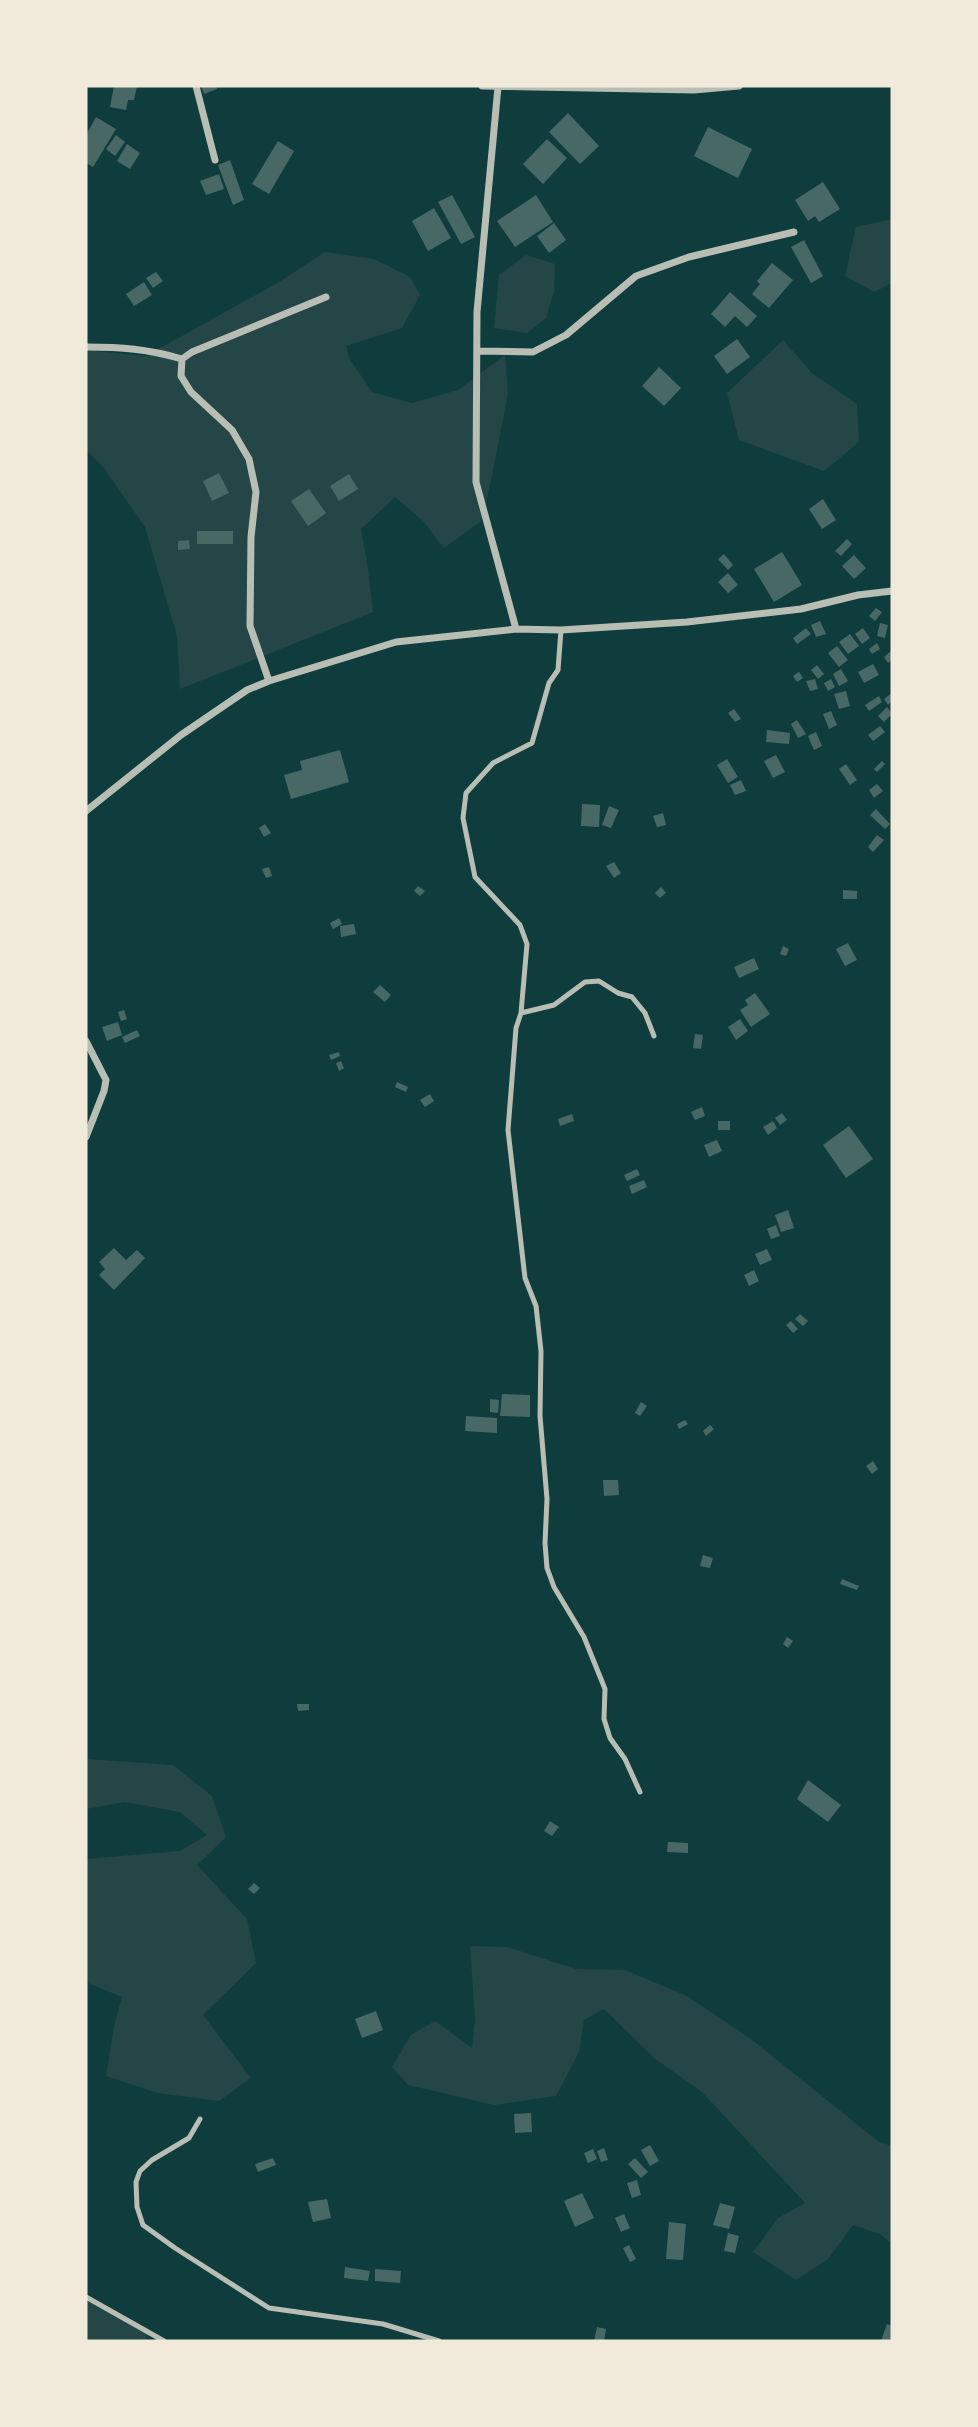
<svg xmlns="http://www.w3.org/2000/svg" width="978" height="2427" viewBox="0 0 978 2427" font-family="Bitter,serif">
  <rect width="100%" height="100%" fill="#0f3d3e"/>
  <path fill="#244646" d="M892,219v64l-18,9 -29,-16 11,-49z
    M325,252l49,7 36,18 10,18 -18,33 -56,18 3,12 23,34 40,11 46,-13 47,-35 3,38 -16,83 -11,45 -37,27 -21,-27 -28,-24 -34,32 7,40 5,43 -193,77 -3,-53 -32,-109 -41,-59 -18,-18v-100l60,6 133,-74z
    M526,255l29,9 -1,28 -8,26 -19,15 -33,-5 5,-53z
    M783,340l29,33 45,31 2,38 -35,29 -85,-31 -12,-47z
    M86,1759l87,6 39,31 14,41 -29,28 50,54 9,44 -53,52 48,63 -32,23 -61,-8 -52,-17 8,-50 8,-29 -34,-14 -2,-13v-111l94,-8 27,-16 -27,-23 -55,-10 -39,7z
    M470,1946l37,1 69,22 49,1 62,26 64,43 128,103 13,4v98l-12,-10 -27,-9 -25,34 -32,21 -43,-28 25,-34 27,-15 -103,-111 -48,-34 -50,-49 -20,11 -5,32 -23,44 -62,9 -86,-20 -16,-18 19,-32 24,-14 37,27 3,-28z
    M86,2299l62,29 -2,13h-60z"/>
  <path fill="#486865" d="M114,86h23l-3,14h-6l-2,10 -16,-3z
    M201,86h15l1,3 -13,5z
    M568,113l31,33 -19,18 -31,-32z
    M96,117l20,12 -23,38 -7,-4v-28z
    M708,127l44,22 -14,29 -44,-22z
    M116,135l9,7 -10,14 -9,-7z
    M547,139l20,19 -24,26 -20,-20z
    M278,141l16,10 -25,43 -17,-10z
    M127,144l13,9 -10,16 -13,-8z
    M230,160l14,40 -11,5 -15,-40z
    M219,174l5,15 -18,6 -6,-14z
    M823,182l17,27 -21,13 -4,-6 -7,5 -13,-21z
    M452,195l23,42 -14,7 -23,-42z
    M536,195l17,27 -38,25 -18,-26z
    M434,208l17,30 -23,13 -16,-30z
    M554,223l12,17 -17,13 -12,-17z
    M804,240l19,36 -12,7 -20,-36z
    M772,263l21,17 -24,28 -17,-14 8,-10 -3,-3z
    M156,272l7,9 -10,7 -7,-10z
    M144,282l8,13 -18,11 -8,-12z
    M730,292l27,24 -10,11 -12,-11 -10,11 -14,-13z
    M737,339l13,18 -23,17 -13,-18z
    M659,367l22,21 -17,18 -22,-20z
    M219,473l10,20 -17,8 -9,-20z
    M349,474l9,15 -19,12 -9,-15z
    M309,489l17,24 -18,13 -17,-25z
    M823,499l13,21 -14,9 -13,-20z
    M197,531h36v13h-36z
    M847,539l5,5 -11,12 -6,-5z
    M189,540l1,9 -12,1v-9z
    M782,552l20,33 -28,17 -20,-33z
    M724,554l9,11 -5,5 -10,-11z
    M854,555l12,13 -12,11 -12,-13z
    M728,573l10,12 -10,8 -10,-11z
    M876,608l6,4 -7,9 -6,-5z
    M820,621l6,13 -10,3 -5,-12z
    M880,623l8,2 -3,13 -8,-2z
    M806,628l5,6 -14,10 -4,-6z
    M863,628l7,10 -8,6 -7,-10z
    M850,634l9,12 -11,8 -9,-12z
    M877,643l3,6 -8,5 -3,-5z
    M837,646l11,14 -9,7 -11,-14z
    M892,650v10l-4,3 -4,-6z
    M873,664l6,11 -15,8 -6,-11z
    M817,665l7,9 -6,5 -7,-9z
    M841,669l7,12 -9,5 -6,-12z
    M799,672l4,6 -6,4 -4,-6z
    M815,679l3,10 -8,2 -4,-10z
    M831,679l4,8 -7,4 -4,-8z
    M846,691l4,15 -11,3 -5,-15z
    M892,693v8l-4,4 -4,-6z
    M879,696l3,6 -13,9 -4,-6z
    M887,707l5,7 -8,8 -6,-6z
    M734,709l7,10 -6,3 -7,-9z
    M831,711l6,14 -8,4 -6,-15z
    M797,720l9,14 -8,4 -7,-14z
    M880,726l5,6 -12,9 -5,-6z
    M767,730l23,3 -1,11 -23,-2z
    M816,732l6,14 -8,4 -6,-14z
    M340,750l9,32 -58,17 -7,-24 18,-5 -2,-9z
    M776,755l9,17 -12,6 -9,-17z
    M727,759l11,18 -10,6 -11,-18z
    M882,761l3,3 -8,8 -3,-3z
    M846,764l11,16 -7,5 -11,-16z
    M741,780l5,11 -11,4 -5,-10z
    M877,784l6,7 -9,7 -5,-8z
    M582,804l18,1 -1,22 -18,-1z
    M609,806l10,4 -8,18 -9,-3z
    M876,809l14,15 -5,5 -15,-14z
    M663,813l3,12 -9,2 -4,-11z
    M265,824l6,9 -7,4 -5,-9z
    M877,835l7,5 -11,12 -5,-5z
    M614,862l7,11 -7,5 -8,-12z
    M269,867l3,9 -6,2 -4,-9z
    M418,886l7,5 -5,5 -6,-5z
    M661,887l5,6 -6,5 -5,-5z
    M843,890l14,1v8h-14z
    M339,918l3,6 -9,5 -3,-6z
    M354,924l2,10 -15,3 -1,-11z
    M848,943l9,17 -12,6 -9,-17z
    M783,946l6,3 -3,7 -6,-2z
    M754,958l5,11 -20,9 -5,-11z
    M380,985l11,10 -6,7 -12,-10z
    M755,993l15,21 -19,13 -11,-17 8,-5 -3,-5z
    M124,1010l3,9 -6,2 -3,-9z
    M740,1019l8,12 -12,9 -8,-13z
    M118,1022l4,13 -15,6 -5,-14z
    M137,1030l3,6 -15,7 -3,-6z
    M695,1034l8,1 -2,14 -8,-1z
    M339,1052l1,4 -9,4 -2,-5z
    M341,1061l3,7 -5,3 -3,-8z
    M397,1082l11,5 -2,5 -11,-5z
    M430,1094l4,7 -9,6 -5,-7z
    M702,1107l3,9 -10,4 -4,-8z
    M782,1113l5,7 -7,5 -5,-7z
    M572,1114l2,7 -14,5 -2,-7z
    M718,1121h12v9h-12z
    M773,1121l4,7 -9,7 -5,-8z
    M849,1126l24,33 -27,19 -23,-33z
    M717,1140l5,11 -13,6 -5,-12z
    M637,1169l3,6 -13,6 -3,-6z
    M644,1180l3,7 -15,7 -3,-8z
    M788,1210l6,18 -13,4 -6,-17z
    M776,1225l4,11 -9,3 -4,-10z
    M114,1248l12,12 11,-10 8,8 -31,32 -15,-15 6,-6 -6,-7z
    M767,1249l5,11 -12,5 -5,-11z
    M754,1270l5,11 -10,5 -5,-11z
    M800,1314l8,7 -5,5 -8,-7z
    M791,1321l7,8 -5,4 -7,-8z
    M502,1394l28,1v22l-30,-1z
    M490,1399l9,1 -1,13 -8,-1z
    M641,1402l6,4 -7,10 -5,-3z
    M466,1416l31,2v15l-32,-2z
    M685,1420l3,4 -9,5 -2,-5z
    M710,1425l4,4 -8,7 -3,-5z
    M873,1461l5,8 -6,5 -6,-8z
    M603,1480h15l1,15 -15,1z
    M703,1555l10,3 -3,10 -10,-2z
    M842,1579l17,7 -2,4 -17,-6z
    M787,1637l6,4 -5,7 -5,-4z
    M297,1704h12v6l-11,1z
    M808,1780l33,25 -13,17 -31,-23z
    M550,1821l9,6 -7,9 -8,-5z
    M668,1842l20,1v10l-21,-1z
    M254,1883l6,5 -6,6 -6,-5z
    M376,2011l7,19 -21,8 -7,-19z
    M531,2113l1,19 -17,1 -1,-19z
    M650,2145l9,16 -9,5 -9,-16z
    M604,2148l4,12 -7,2 -4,-11z
    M593,2149l4,10 -9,4 -4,-10z
    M273,2158l3,7 -18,7 -3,-8z
    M635,2158l13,14 -7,6 -13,-14z
    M637,2180l4,15 -9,3 -5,-15z
    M582,2193l12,25 -19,9 -11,-26z
    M327,2199l4,19 -18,4 -5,-20z
    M720,2203l15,4 -6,22 -16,-4z
    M624,2214l6,14 -9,4 -6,-14z
    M669,2222l17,2 -3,36 -17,-1z
    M728,2233l11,3 -4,17 -11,-2z
    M629,2245l7,14 -6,3 -7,-14z
    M345,2267l25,4 -2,10 -24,-3z
    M375,2269l26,2 -1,12 -25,-2z
    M887,2324l5,2v15h-11z
    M597,2327l9,2 -2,12h-10z"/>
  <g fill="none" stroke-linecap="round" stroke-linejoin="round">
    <path stroke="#b8beb3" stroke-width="5" d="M561,630l-3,40 -9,13 -17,60 -39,20 -27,30 -3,25 12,59 45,48 7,19 -6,69 -5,15 -8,102 17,148 11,28 5,45 -1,65 7,83 -2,44 2,25 7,19 30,50 21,52 -1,30 6,19 15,21 15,33
      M521,1013l33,-8 31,-23 14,-1 19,12 14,4 13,16 9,23
      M200,2119l-11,19 -37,22 -12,11 -4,11 1,25 6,18 32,23 94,60 114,16 56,17
      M86,2297l78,44"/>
    <path stroke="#b8beb3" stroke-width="7" d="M196,86l19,74
      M482,86l212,4 45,-4
      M498,87l-21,225 -1,170 40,147
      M86,347c35,0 62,2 96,12
      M477,351l56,1 33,-17 70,-59 53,-19 105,-25
      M269,681l-19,-55 1,-89 5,-45 -7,-33 -17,-29 -41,-38 -10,-16 1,-17 10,-7 134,-55
      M86,811l95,-76 66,-45 22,-9 127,-39 120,-13 45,1 126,-8 114,-13 57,-14 34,-4
      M86,1041l20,39 -2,11 -18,46"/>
  </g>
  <rect width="978" height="2427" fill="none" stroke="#f1e9da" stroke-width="175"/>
</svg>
